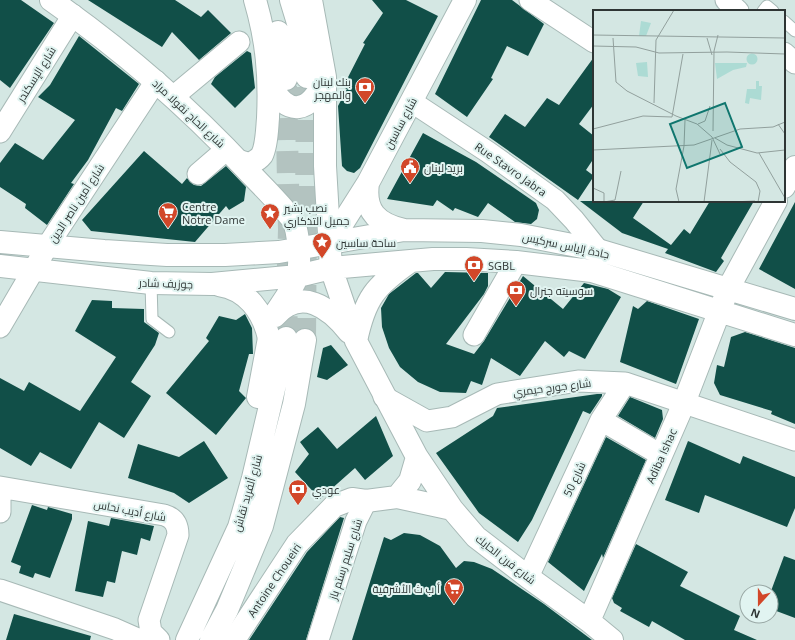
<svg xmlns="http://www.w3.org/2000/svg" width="795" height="640" viewBox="0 0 795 640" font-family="'Open Sans',Cairo,sans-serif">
  <rect width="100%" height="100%" fill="#d4e7e3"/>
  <path fill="#114f48" d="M0,0h21l33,23 -44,65 -10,-8z
    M88,0h87l26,17 7,-7 23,23 -32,27 -27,-28 -10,15z
    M372,0h34l32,16 -78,152 -6,5 -7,-2 -5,-5 -4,-60 9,-17 -4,-2 22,-43 -2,-1 20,-30z
    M481,0h31l32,24 -16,32 -21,-10 -16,32 2,1 -26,38 -32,-23z
    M79,36l60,48 -17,27 -6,-3 -28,52 -17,23 3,1 -27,41 -22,-17 1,-4 -26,-17v-24l15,-20 28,17 32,-40 -37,-23 12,-12z
    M247,51l4,2 4,35 -20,20 -24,-24 4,-7z
    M594,57v47l-15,20 15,12v22l-8,12 8,6 -16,24 -89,-63 16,-23 20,13 22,-29 12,7z
    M423,133l53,29 60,41 3,7 -2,9 -6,5 -16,-2 -27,-19 -10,14 -23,-9 -2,3 -16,-11 -4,6 -46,-7z
    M144,151l38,33 5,-6 7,7 7,1 25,-20 20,21 -2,14 -15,9 -3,-4 -31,36 -104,-11 -9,-11z
    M580,201h64l-11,17 38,27 13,-16 6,5 20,-33h44l-33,57 3,3 -8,11 -51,-19 3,-4 -46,-16z
    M795,202v87l-36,-20z
    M445,272l43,1v13l-4,8 -38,50 28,10 10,-13 39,-65 40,33 21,-26 24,6 13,8 -36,62 -16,-8 -5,6 -19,-16 -25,35 -29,-18 -9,27 -11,-4 -5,12 -26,-1 -22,-10 -18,-15 -11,-19 -7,-21 -1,-19 8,-14 27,-21h2l13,15z
    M92,300l20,1v7l32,1v13l15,11 -4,12 -24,37 20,14 -27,42 -25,-16 -28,47 -31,-17 -9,14 -31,-18v-70l24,13 5,-9 51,29 36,-54 -41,-26z
    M647,301l52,18 -23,65 -56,-22 13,-56 5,3z
    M245,314l7,14 1,26h-4l-10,37 7,7 -30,37 -50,-42 43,-52 -3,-3 13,-22 17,4z
    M745,332l50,16v76l-24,-10 1,-3 -52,-16 -6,-12 3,-18 7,2 7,-30z
    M331,345l17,20 -21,15 -10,-3 6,-29z
    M597,394h5v2l-12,18 -7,-3 -51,109 -14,22 -39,-29 -43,-60 57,-37 4,-8z
    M630,397l32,13 1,9 -8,19 -37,-22z
    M376,416l17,40 -28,24 -10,-12 -35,31 -25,-27 14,-18 -9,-12 18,-15 19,22z
    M606,437l40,23 -43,98 -1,-4 -18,37 -36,-29z
    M204,441l24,37 -39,25 -15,-10 -46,-15 10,-34 41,13z
    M688,441l52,23 3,-8 52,21v31l-8,19 -82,-32 -6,18 -34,-13z
    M32,505l15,5 1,-3 24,7v5l-22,59 -15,-5 -2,5 -14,-5 2,-7 -10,-4z
    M340,517l4,1 -38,122h-57l58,-88z
    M111,518l43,8 -4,15 -9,-3 -4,17 -15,-4 -7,32 -8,-2 -4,16 -28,-6 13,-70 21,5z
    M404,533l16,2 20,11 16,22 8,-7 10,1 18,7 52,35 48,36h-240l32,-103 7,3z
    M636,544l52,28 -8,14 60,30 -6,14 23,10h-72l-33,-19 -3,6 -29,-16 2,-3 -8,-5 -2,-5z
    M784,556l11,4v58l-24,-9v-18z
    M14,614l77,22 -1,4h-84z"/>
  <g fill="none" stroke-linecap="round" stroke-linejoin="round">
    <path stroke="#b3c3c0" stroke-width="22" stroke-dasharray="22 11" stroke-linecap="butt" d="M286,338l3,-109 -3,-143
      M305,340l2,-263"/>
    <defs>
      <path id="lane" d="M763,11l4,-5 6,5
        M784,21l11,10
        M151,283l1,36 17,13"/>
      <path id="street" d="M530,0l64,42
        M726,0l12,11
        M784,53l11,10
        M174,96l65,-54
        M412,102l76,50 67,48 19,20 24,30
        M0,132l73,-117
        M198,174l29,-25
        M0,327l48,-82 108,-164
        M474,335l42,-73
        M384,397l43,24 25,-4 45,-23 81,-13 47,2 170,57
        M601,420l60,35
        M0,487l164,28c10,3 14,10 14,20l-29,85 2,12 8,8
        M0,498v14
        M528,577l73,-157 24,-37
        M0,590l115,39 25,11
        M318,640l38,-119 10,-20"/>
      <path id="secondary" d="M51,0c70,49 135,105 194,168 16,17 33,33 47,51 7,10 9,47 5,58 -5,13 -15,26 -22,37
        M368,183c-4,28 9,41 36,47
        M784,187l11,-20
        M0,242l104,9 63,4h58l54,-3 125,-22 78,1 39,4 77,15 197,59
        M330,243l38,-60 97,-183
        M0,266l151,17 61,1 86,-8 33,-8 102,-9h33l50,3 76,9 203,64
        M331,268l25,73 61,116 35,52 24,28 52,40 61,44 23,19
        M219,285c28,4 44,27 50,53
        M275,316c26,-30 55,-8 74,16
        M356,341c9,-43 19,-55 55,-80
        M397,497l13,-16 7,-24
        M589,621l95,-218 44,-114 48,-88
        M234,640l63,-96 37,-38 18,-7 14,2 31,-4 55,12"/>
      <path id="highway" d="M291,0l7,23 9,54
        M311,0l14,77v89l6,102
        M278,32l8,47
        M270,82c15,37 43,31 54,-4
        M239,161l10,3c5,-2 10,-5 13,-9 5,-10 5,-26 6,-37 2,-42 -1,-77 -13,-118
        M258,397l11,-59
        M187,640l52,-113 14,-49 33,-140
        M211,640l16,-30 35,-84 32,-122 11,-64"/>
    </defs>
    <use href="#lane" stroke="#a7b9b6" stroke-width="13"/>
    <use href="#street" stroke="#a7b9b6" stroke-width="23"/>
    <use href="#secondary" stroke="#a7b9b6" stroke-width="24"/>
    <use href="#highway" stroke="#a7b9b6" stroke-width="24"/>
    <use href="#lane" stroke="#fff" stroke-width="11"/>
    <use href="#street" stroke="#fff" stroke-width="21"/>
    <use href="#secondary" stroke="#fff" stroke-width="22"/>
    <use href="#highway" stroke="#fff" stroke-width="22"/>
  </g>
  <defs>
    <symbol id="bank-pin" viewBox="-11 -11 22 30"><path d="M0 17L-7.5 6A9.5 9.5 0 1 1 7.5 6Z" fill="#d24729" stroke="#e1f4f1"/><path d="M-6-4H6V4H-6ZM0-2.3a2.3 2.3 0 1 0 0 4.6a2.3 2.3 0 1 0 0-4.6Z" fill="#fff"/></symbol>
    <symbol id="civic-pin" viewBox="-11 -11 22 30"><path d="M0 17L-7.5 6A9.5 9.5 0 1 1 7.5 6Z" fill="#d24729" stroke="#e1f4f1"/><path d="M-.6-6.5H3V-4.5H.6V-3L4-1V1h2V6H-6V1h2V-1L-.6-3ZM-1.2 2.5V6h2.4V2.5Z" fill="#fff"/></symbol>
    <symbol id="supermarket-pin" viewBox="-11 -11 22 30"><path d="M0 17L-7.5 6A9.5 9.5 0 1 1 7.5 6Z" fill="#d24729" stroke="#e1f4f1"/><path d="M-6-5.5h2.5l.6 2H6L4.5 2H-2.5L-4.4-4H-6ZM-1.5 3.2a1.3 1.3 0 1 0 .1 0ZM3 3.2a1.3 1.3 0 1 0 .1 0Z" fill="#fff"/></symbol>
    <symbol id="sight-pin" viewBox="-11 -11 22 30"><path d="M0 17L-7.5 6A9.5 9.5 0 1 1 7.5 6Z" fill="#d24729" stroke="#e1f4f1"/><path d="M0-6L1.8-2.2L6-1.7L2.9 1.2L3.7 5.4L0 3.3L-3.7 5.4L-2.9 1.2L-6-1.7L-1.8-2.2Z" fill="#fff"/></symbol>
  </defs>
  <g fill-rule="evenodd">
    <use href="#bank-pin" x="354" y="76" width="22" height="30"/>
    <use href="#civic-pin" x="399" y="156" width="22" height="30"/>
    <use href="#supermarket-pin" x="157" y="201" width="22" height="30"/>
    <use href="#sight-pin" x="259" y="202" width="22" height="30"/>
    <use href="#sight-pin" x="311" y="231" width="22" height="30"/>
    <use href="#bank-pin" x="463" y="254" width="22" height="30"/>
    <use href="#bank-pin" x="505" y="279" width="22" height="30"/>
    <use href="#bank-pin" x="287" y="478" width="22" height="30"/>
    <use href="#supermarket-pin" x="443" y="577" width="22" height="30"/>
  </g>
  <g text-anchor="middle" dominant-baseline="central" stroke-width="4" stroke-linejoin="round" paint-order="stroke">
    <g font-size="11" fill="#2e3534" stroke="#e1f4f1">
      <text transform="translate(36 74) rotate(-58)">شارع الإسكندر</text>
      <text transform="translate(189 113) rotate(43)">شارع الحاج نقولا مراد</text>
      <text transform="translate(400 123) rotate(-62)">شارع ساسين</text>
      <text transform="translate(511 169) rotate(35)">Rue Stavro Jabra</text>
      <text transform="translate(76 203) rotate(-57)">شارع أمين ناصر الدين</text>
      <text transform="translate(566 245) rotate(12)">جادة إلياس سركيس</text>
      <text transform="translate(166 283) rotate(2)">جوزيف شادر</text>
      <text transform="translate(552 387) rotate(-7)">شارع جورج حيمري</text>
      <text transform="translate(661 456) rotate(-66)">Adiba Ishac</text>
      <text transform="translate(574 479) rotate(-65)">شارع 50</text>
      <text transform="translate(247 493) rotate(-74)">شارع ألفريد نقاش</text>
      <text transform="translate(130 510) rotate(11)">شارع أديب نحاس</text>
      <text transform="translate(345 559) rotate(-72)">شارع سليم رستم باز</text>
      <text transform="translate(506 559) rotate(38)">شارع فرن الحايك</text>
      <text transform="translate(274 580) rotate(-56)">Antoine Choueiri</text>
    </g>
    <g font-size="11" fill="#2e3534" stroke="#e1f4f1" text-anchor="start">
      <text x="351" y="81" text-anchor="end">بنك لبنان<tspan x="351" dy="13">والمهجر</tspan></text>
      <text x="424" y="167">بريد لبنان</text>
      <text x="182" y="206">Centre<tspan x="182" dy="13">Notre Dame</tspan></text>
      <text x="284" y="207">نصب بشير<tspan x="284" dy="13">جميل التذكاري</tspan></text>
      <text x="336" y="242">ساحة ساسين</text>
      <text x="488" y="265">SGBL</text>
      <text x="530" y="290">سوسيته جنرال</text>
      <text x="312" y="489">عودي</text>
      <text x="440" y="588" text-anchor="end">أ ب ث الأشرفية</text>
    </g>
  </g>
  <g transform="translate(593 10)">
    <rect width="192" height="192" fill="#d4e7e3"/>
    <path d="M48,11l10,2 -5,13h-7zM153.5 49a5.5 5.5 0 1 1 11 0a5.5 5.5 0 1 1-11 0ZM54,52l1,15 -10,-1 -2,-13zM122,53h32l-1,4 -13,3 -16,9zM163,71h3v5h3l-1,14 -11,-2 -1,6 -4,-1 2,-14h9z" fill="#acdbd4"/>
    <path fill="none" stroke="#92a09d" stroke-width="1" d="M0,25l192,3M20,28l3,44 11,9 49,25 21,8 15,13M114,28l5,17M0,36l43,1 23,6 68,-1 58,2M61,93l2,-63 18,-30M105,114l7,-3 5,-15M185,114l7,10M0,119l50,-13 29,1 11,-63M120,121l1,-80 4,-16M119,127l8,17M122,128l12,7 30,8 28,-3M127,139l10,13 26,20 4,9 -2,11M0,140l101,-5 46,-16 33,-2 12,-5M166,143l26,45M0,178l11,5v9l11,-2M22,190l6,-29M86,192l-3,-13 8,-43 1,-26M111,192l8,-62M137,192l25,-1"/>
    <path fill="#0f766e" fill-opacity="0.15" stroke="#0f766e" stroke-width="2" d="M132,93l17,44 -55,21 -17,-44z"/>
    <rect width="192" height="192" fill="none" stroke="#2e3534" stroke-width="2"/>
  </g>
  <g transform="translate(759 604) rotate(201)"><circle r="19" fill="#e1f4f1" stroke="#99a8a5"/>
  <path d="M0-3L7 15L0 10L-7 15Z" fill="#d24729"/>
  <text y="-6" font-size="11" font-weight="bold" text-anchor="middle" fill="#2e3534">N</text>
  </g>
</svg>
